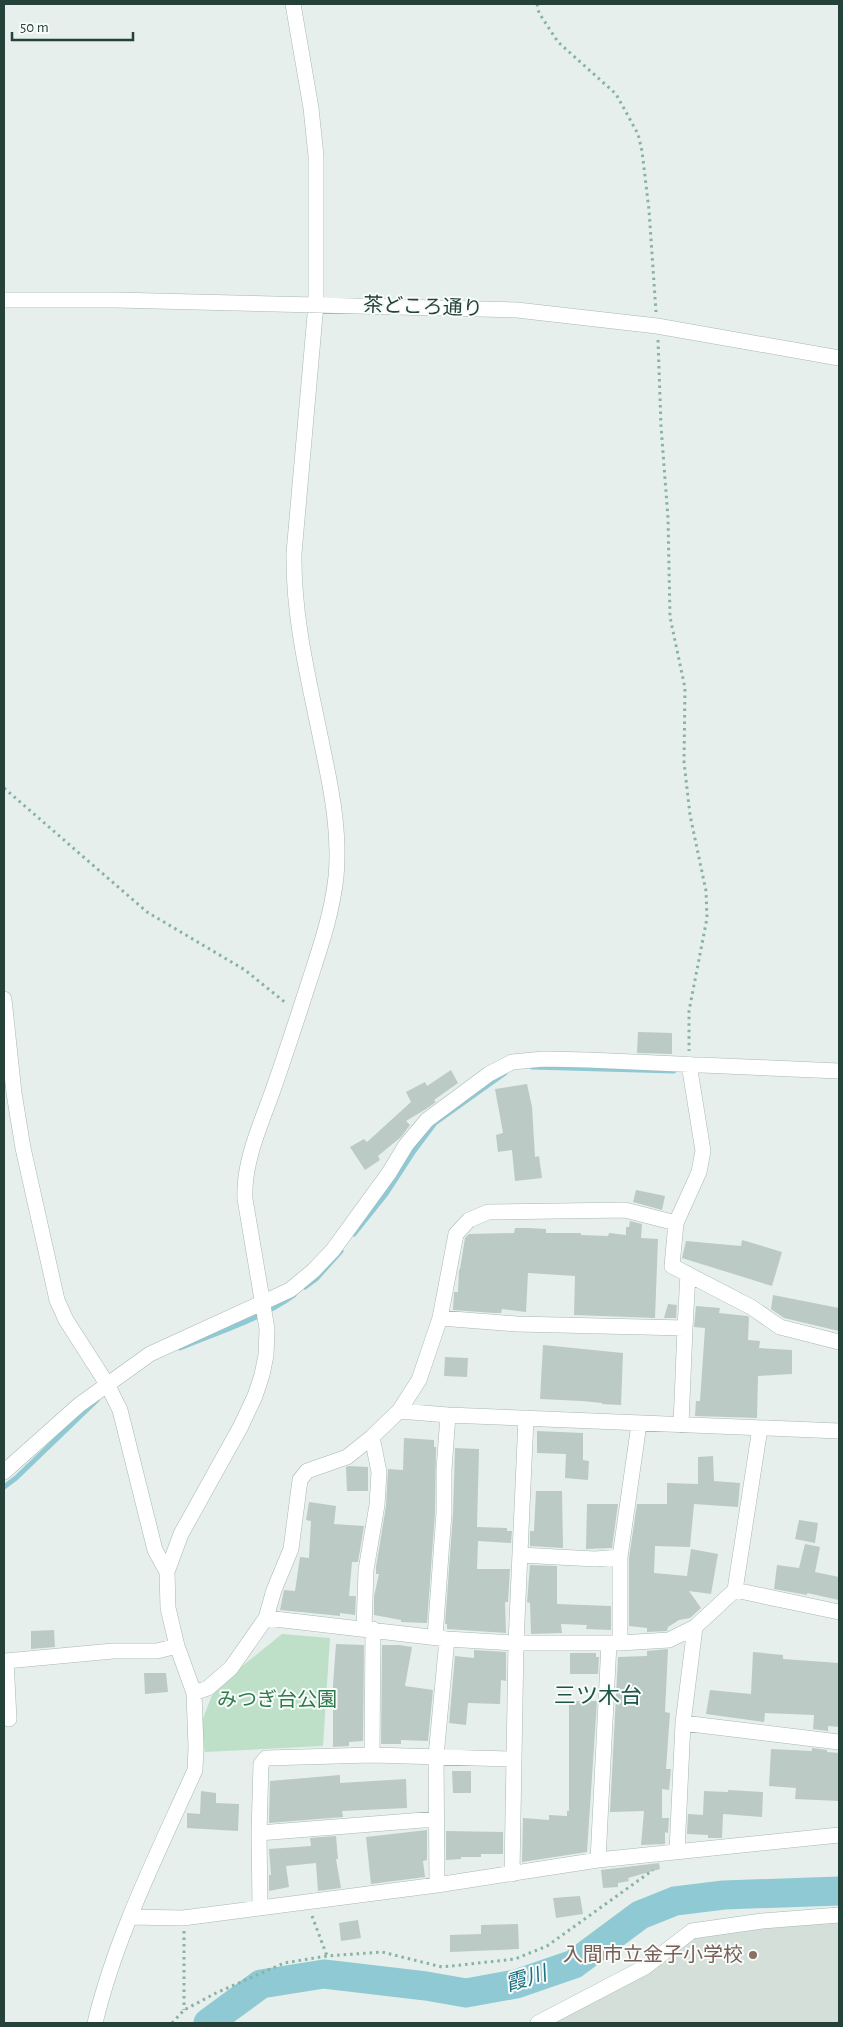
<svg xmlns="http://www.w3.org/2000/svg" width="843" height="2027" viewBox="0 0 843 2027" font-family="'Alegreya Sans','Noto Sans JP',sans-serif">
  <rect width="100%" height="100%" fill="#e6efeb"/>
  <path fill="#d4dfda" d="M839,1920v103h-290l145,-87 95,-13z"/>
  <path fill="#bfe0c8" d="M282,1634l48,4 -7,108 -118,6 -6,-24 16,-40z"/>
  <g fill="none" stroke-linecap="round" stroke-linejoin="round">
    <path stroke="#8ec9d4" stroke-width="5" d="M532,1067l142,4
      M354,1234l32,-40 28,-43 21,-28 70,-50
      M305,1287l11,-8 25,-28
      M180,1348c38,-16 81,-29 114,-53
      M4,1487l12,-9 81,-78"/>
    <path stroke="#8ec9d4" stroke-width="29" d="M208,2023l53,-39 63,-10 102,12 40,7 50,-9 58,-20 66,-49 35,-14 49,-6 115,-4"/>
  </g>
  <path fill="#bbcac4" d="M638,1032l34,1v21l-35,-1z
    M451,1070l7,13 -24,17 2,2 -10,7 -20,12 4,4 -9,12 -23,19 2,4 -15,10 -15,-23 14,-8 3,3 44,-40 -5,-10 19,-10 2,4z
    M527,1084l5,23 3,50 4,-1 3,22 -27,3 -3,-31 -14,2 -2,-17 7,-2 -8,-44z
    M636,1190l29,6 -3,14 -29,-8z
    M630,1221l12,3 -1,14 17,1 -3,79 -81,-3 1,-39 -47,-3 -2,39 -24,-3 -1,4h-7l-41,-3 1,-18h4l1,-22 1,-1 5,-31 4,-4 45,-1 1,-5h14l17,1v4h35v2l27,1 1,-3 17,2v-8h3z
    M742,1240l40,12 -10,34 -90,-28 4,-17 55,5z
    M773,1295l66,13v23l-55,-13 -13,-9z
    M668,1304l9,1 -1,13h-12z
    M696,1306l24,2 -1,5 28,3 2,1 -1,23 12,1 -1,7 33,2v24l-34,2 -1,42 -62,-2 1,-15h4l5,-73 -11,-1z
    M543,1345l80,8 -2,52 -19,-1v-1l-20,-2 -42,-2z
    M445,1357l23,1 -1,19 -23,-1z
    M537,1431l46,2v27l6,1 -1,19 -23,-2 1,-24 -29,-1z
    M404,1438l30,2v7h2l-1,66 -8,110 -26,-1v-2l-27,-5v-19l5,-22h-3v-7l10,-61 2,-37 15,1z
    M455,1448l24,1 -2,78 30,1v3h5l-1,12 -33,-2 -1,28h33l-2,33h-3l1,31 -59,-4v-5h-2l8,-110z
    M713,1456l1,25 26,2 -2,24 -44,-3 -4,43 -35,-1 -1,27 33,3 4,-27 27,5 -7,40 -22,-3 12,17 -11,10 -11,2 -11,7 -1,4 -20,1v-4l-18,-2v-68l8,-54h30v-21l31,1v-27z
    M348,1466l20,1v24h-21l-1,-24z
    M536,1491h26l1,57 -33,-2v-15h4z
    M309,1502l27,4 -2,18 30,2 -6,36h-6l-3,34h7l-1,19 -15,-2v3l-19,-2 -41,-4 4,-20 11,1 5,-34 9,1 2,-37 -5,-1z
    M587,1504h31l-6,44 -26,1z
    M799,1520l19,3 -3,20 -20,-4z
    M805,1544l15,3 -5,25 24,5v23l-32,-7v2l-33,-6 3,-24 22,3z
    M530,1565l27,1v38l54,2v24l-25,-1 1,-4 -26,-1 1,9 -31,1 -1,-31 -3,-1z
    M54,1630l1,17 -24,2v-18z
    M336,1644l28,1 -1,96 -14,1v4l-16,1v-62z
    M382,1645h17l13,2 -7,39 28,4 -5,51 -27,-1v4h-20z
    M668,1649l-3,63 5,1 -4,56h5l-2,21 -7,-1v29h7l-1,15 -3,-1v12l-24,1 3,-34 -34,1 8,-155 29,-1v-5z
    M474,1650l32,2v29l-5,-1 -1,24 -32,-1 -2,22 -17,-2 6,-67 19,2z
    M753,1652l30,3v4l56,4v64l-11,-1v5l-15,-2 1,-14 -49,-2 -1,9 -58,-8 4,-24 41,4z
    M570,1653h26v4h3l-1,17h-28z
    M144,1673h22l2,19 -23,2z
    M569,1701h28l-10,151 -65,10 1,-44 26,2v-5l18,1v-5h2z
    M812,1748l15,2v2l12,1v48l-44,-2 1,-11 -27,-2 2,-37 41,2z
    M452,1771h19v22h-18z
    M340,1775v8l66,-4 1,29 -65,3 1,6 -74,6 1,-42z
    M728,1790l35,2 -1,25 -39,-3 -1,24h-14v-3l-21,-1 1,-20 15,1 1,-24 24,1z
    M201,1791l15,2v10l23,1 -1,27 -51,-3v-15l13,1z
    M427,1830v30l-4,1 2,16 -54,7 -5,-47z
    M446,1831l57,1v22h-22v3h-20v2l-15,1z
    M336,1836l2,23h-2l5,29 -23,3 -2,-28 -30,3 3,21 -20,4v-16h2l-2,-26 42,-3 -1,-8z
    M659,1863l1,6 -32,9 1,3 -11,2v4l-15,1 -2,-18z
    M580,1896l3,18 -27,4 -3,-20z
    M358,1920l3,18 -20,3 -2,-18z
    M518,1924l1,25 -69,3v-17l31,-1v-9z"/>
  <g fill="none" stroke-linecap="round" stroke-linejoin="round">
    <defs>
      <path id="minor" d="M4,300h112l401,10 140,16 182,32
        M4,999l10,94 9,55 34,152 9,20 41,64 13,26 35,140 12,22
        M689,1064l14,87 -4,21 -23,51 -4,43 79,41 29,20 59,15
        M440,1318l77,6 168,4 -4,97
        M685,1328l3,-54
        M399,1411l49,4 391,16
        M4,1472l75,-67 71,-51 140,-64 23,-19 20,-21 56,-77 17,-28 21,-25 62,-46 23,-12 32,-3 44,1 251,11
        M520,1555l75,4 25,-2
        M735,1590l25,-162
        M266,1618l181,21 69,4h104l49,-3 26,-13 40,-37 104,22
        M364,1628l2,-58 11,-65 2,-33 -7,-35
        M435,1637l9,-124v-43l4,-55
        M620,1643v-86l19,-133
        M194,1693l14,-5 23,-20 35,-50 8,-28 17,-41 9,-69 7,-9 40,-14 25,-20 27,-26 20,-31 21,-62 16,-84 13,-14 19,-8 137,-2 51,13
        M9,1719l-3,-58 107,-10h44l20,-5
        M683,1723l156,19
        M372,1755l1,-126
        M259,1833l177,-14
        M677,1851l6,-128 12,-96
        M598,1860l11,-217
        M512,1874l4,-231 10,-225
        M437,1885l-1,-129 11,-117
        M260,1907l-1,-74 2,-69 5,-6 106,-3 142,4
        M130,1917l53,1 254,-33 161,-25 241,-25
        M95,2023c21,-88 63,-170 100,-253l1,-23 -2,-54 -17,-47 -9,-38 -1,-36 14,-38 60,-108 14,-30 7,-21 4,-20 1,-26 -22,-130c-2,-37 16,-75 28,-109 13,-37 25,-74 37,-111 11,-34 22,-66 26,-102 4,-43 -4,-85 -13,-127 -13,-66 -30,-129 -29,-197l22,-249v-148l-5,-48 -18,-104
        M538,2023l107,-56 47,-36 70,-10 77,-6"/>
    </defs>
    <use href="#minor" stroke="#a8b8b2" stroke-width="16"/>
    <path stroke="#86b3a5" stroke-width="3" stroke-dasharray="2.5 4" stroke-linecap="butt" d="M537,4l2,9 19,29 58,52 22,40 4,17 7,59 7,102
      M658,340l3,86 7,92 2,99 15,71 -1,74 6,53 16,76 1,27 -18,93v40
      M4,788l143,124 98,58 42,34
      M312,1916l15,40
      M184,1931v79
      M172,2023l12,-13 32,-17 68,-30 43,-7 55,-4 60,15 73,-8 32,-13 106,-76"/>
    <use href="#minor" stroke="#fff" stroke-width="15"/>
  </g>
  <circle fill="#8d6e63" stroke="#f7fbf9" stroke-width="2" cx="753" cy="1955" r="5"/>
  <g text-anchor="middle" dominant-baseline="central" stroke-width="4" stroke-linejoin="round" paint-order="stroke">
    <g font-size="20" fill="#24423a" stroke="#f7fbf9">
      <text transform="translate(423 307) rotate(2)">茶どころ通り</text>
    </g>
    <g font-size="20" fill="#2d7a4b" stroke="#f7fbf9">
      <text x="277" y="1700">みつぎ台公園</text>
    </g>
    <g font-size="20" fill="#785e54" stroke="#f7fbf9" text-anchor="end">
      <text x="743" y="1955">入間市立金子小学校</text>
    </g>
    <g font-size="21" font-style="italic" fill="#1c6f80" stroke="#f7fbf9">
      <text transform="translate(526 1979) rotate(-17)">霞川</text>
    </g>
    <g font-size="22" fill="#1f5548" stroke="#f7fbf9">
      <text x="598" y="1696">三ツ木台</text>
    </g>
  </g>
  <rect width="843" height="2027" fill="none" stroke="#24423a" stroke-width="10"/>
  <path d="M12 32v8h121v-8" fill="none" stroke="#24423a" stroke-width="2.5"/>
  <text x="20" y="32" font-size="15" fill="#24423a" stroke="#f7fbf9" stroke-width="4" paint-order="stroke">50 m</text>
</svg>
